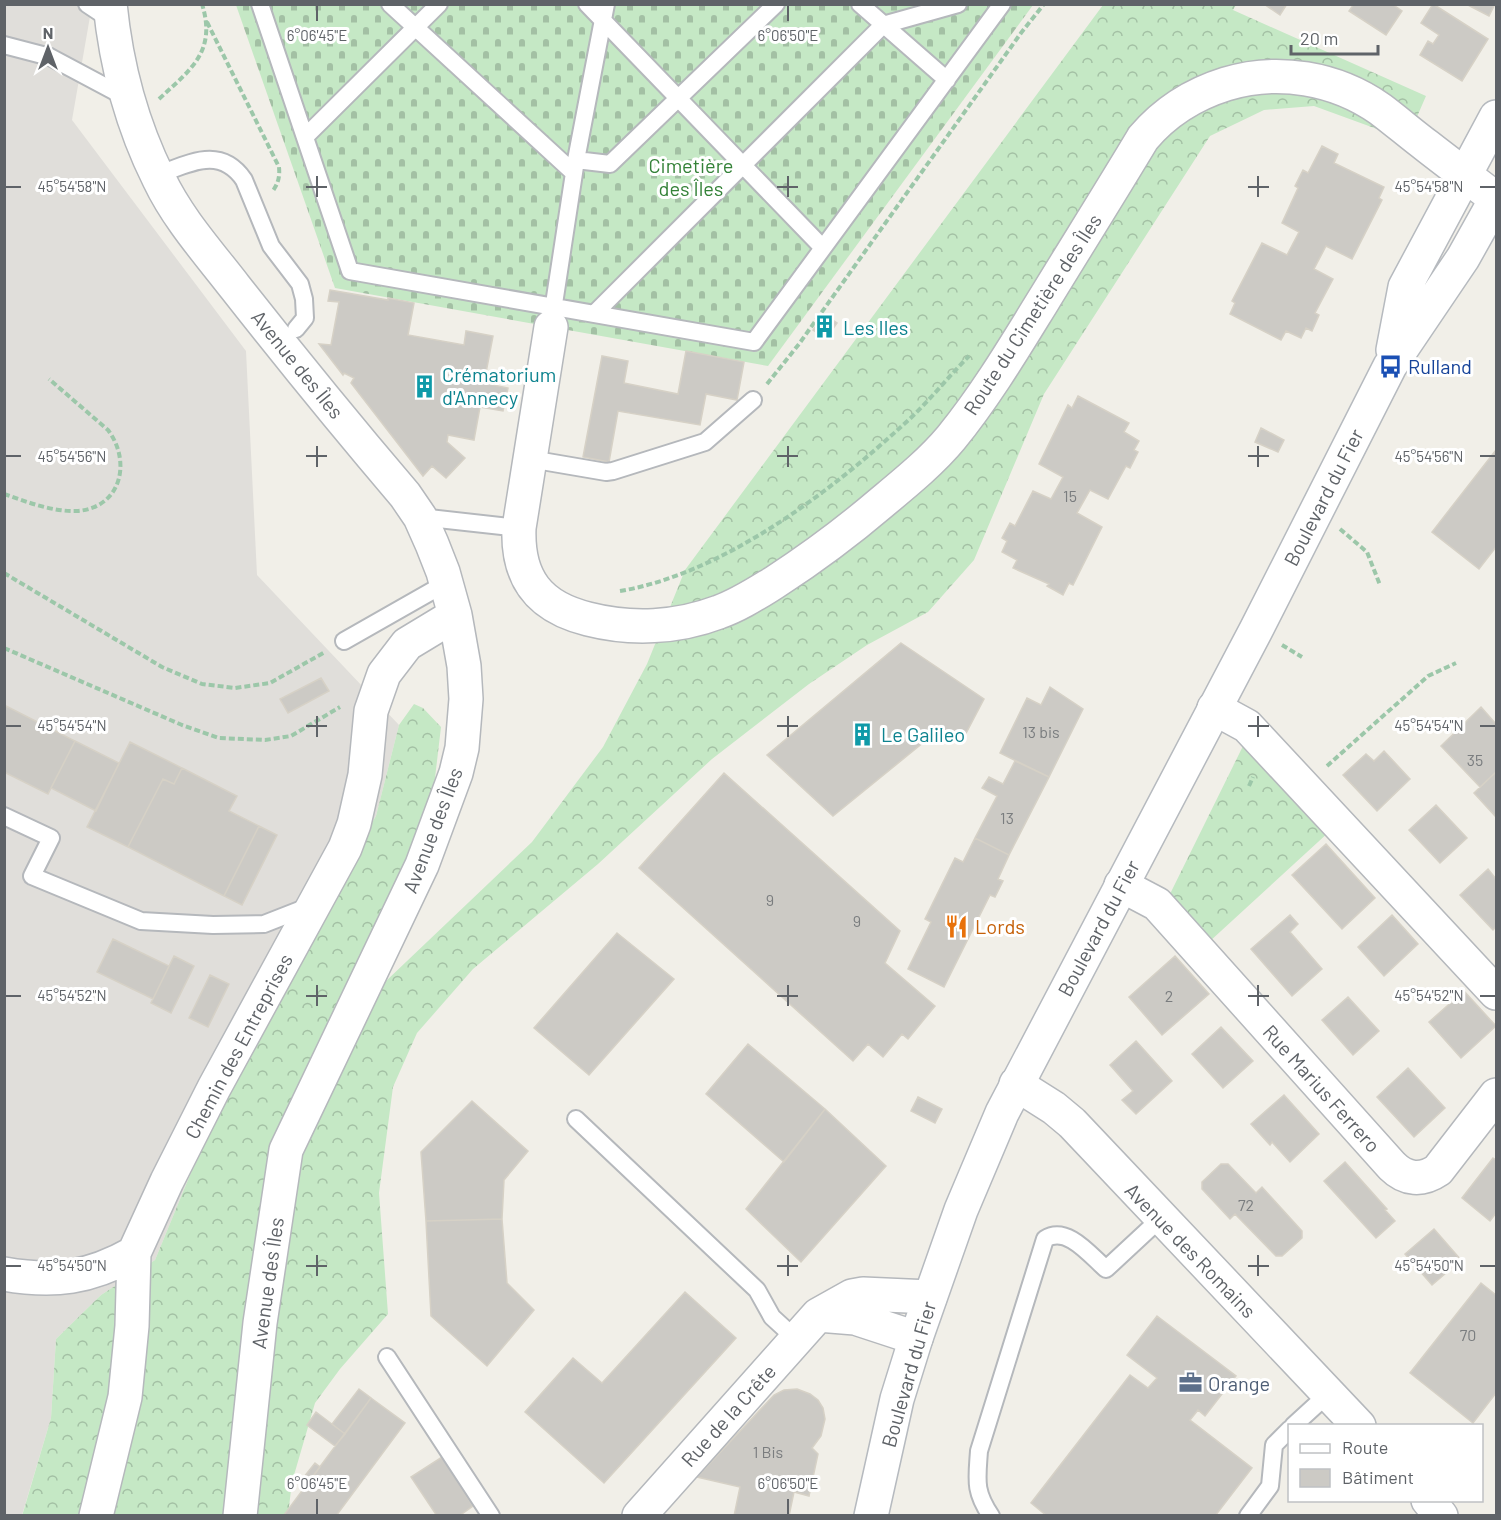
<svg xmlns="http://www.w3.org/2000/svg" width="1501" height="1520" viewBox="0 0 1501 1520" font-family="Barlow,sans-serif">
  <defs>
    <pattern id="forest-crowns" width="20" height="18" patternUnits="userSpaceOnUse" patternTransform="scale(1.5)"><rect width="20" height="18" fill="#c5e8c5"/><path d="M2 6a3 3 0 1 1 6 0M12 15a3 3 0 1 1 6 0" fill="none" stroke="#a3c0a4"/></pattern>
    <pattern id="cemetery-stones" width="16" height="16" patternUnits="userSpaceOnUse" patternTransform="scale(1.5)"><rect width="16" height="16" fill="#c5e8c5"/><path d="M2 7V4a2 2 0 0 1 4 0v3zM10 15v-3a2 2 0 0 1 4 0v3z" fill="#a3c0a4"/></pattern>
  </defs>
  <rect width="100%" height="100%" fill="#f1efe8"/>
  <path fill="#e0deda" d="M5,5h87l-20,115 174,231 11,224 142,150 -23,91 -32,53 -86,159 -68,147 -35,85 -54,35 -45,44 -5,79 -29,97 -17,1z"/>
  <path fill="url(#forest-crowns)" d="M1103,5h133l-3,5 193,86 -10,23 -39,10 -63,-23 -50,4 -54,26 -166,258 -70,166 -46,52 -61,33 -58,39 -97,75 -114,105 -125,105 -56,64 -24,54 -14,106 9,121 -48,55 -25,34 -23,79 -4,33 -266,1 29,-98 5,-79 45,-44 54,-35 35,-85 68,-147 86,-159 32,-53 23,-91 15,-21 9,4 18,19 -8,68 -13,47 -37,76 3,63 146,-139 71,-95 44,-83 38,-94z
    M1243,746l87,85 -121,111 -39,-48z"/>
  <path fill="url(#cemetery-stones)" d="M236,5h797l-265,361 -433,-78z"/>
  <path fill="#cccac5" stroke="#d6d1c6" stroke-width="1.5" d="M1264,4h23l-7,11z
    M1354,4h38l10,7 -16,24 -37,-24z
    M1433,4l55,35 -26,42 -42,-26 8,-14 5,3 6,-9 -18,-12z
    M1466,4h29l-6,12z
    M1322,146l16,8 -4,9 50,24 -5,11 3,2 -30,59 -26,-13 -12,23 19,10 -18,34 4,2 -7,16 -6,-3 -5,10 -15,-7 -5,9 -51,-26 5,-11 -3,-2 30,-58 25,12 12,-23 -17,-9 16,-35 -3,-2 8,-16 5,3z
    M330,290l58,10v-2l26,5 -6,32 56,10 2,-14 27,5 -9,47 24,5 -5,23 -23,-4 -6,33 -26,-5 -1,7 18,16 -19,20 -14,-12 -9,10 -72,-93 3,-5 -10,-5 -1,2 -24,-31 12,1 8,-43 -11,-1z
    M824,314l13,9 -11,16 -13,-9z
    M686,351l58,11 -7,38 -31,-6 -6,31 -82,-14 -9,51 -26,-5 19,-101 26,5 -4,22 54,11z
    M1078,396l51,27 -5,9 15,9 -5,9 4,2 -8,16 -4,-2 -18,33 -18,-9 -13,23 25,14 -29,58 -4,-2 -6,12 -16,-9 2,-2 -36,-16 4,-8 -15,-8 5,-11 -5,-3 8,-15 5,3 18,-35 18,8 12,-22 -24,-13 29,-59 4,3z
    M1261,428l23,12 -6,12 -23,-10z
    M1496,450v97l-17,22 -47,-37z
    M901,643l83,56 -21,40 -23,-10 -107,87 -66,-61z
    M321,678l8,13 -41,22 -8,-14z
    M1050,687l33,22 -34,68 -49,-24 27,-55 14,7z
    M4,705l71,36 -27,53 -44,-22z
    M1481,707l15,17v48l-16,15 -39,-41z
    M75,741l44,22 -23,48 -45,-23z
    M130,742l52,26 -8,16 -11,-5 -35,68 -41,-20z
    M1384,751l26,28 -33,32 -34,-36 23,-21 8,7z
    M1015,761l34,16 -40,78 -34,-17 22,-42 -15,-8 7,-11 14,7z
    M182,768l55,28 -8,15 30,15 -35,70 -96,-49 35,-68 11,5z
    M1496,772v45l-22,-24z
    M724,773l176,158 -15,32 50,43 -27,33 -6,-5 -19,23 -15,-13 -15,17 -214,-193z
    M1436,805l31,33 -27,25 -31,-33z
    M259,826l18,9 -35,70 -18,-9z
    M975,838l34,17 -11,24 5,2 -8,16 -5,-2 -46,92 -36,-18 23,-47 -6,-3 30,-61 8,4z
    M1326,844l49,54 -33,31 -50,-54z
    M1488,869l8,10v48l-3,3 -33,-35z
    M1290,915l8,9 -8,8 32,37 -30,27 -41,-47z
    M1392,915l26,29 -34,32 -26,-29z
    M617,933l57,46 -85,96 -55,-47z
    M113,939l56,27 -16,33 -56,-27z
    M174,956l20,10 -23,47 -20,-10z
    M1175,956l34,38 -47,41 -33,-38z
    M210,975l19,9 -21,43 -19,-9z
    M1464,991l32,35 -35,32 -32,-36z
    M1348,997l31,34 -26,24 -31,-35z
    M1221,1027l32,34 -30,27 -31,-34z
    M1136,1041l36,40 -36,33 -14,-14 11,-9 -23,-26z
    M748,1044l77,65 -41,53 -78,-68z
    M1408,1068l37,40 -31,29 -37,-40z
    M1284,1095l35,39 -29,28 -18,-20 -2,3 -19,-21z
    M918,1097l24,12 -7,14 -24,-12z
    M472,1101l56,50 -24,29 -2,39 -76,2 -5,-69z
    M825,1109l61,57 -85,96 -55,-53z
    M1493,1158l3,2v53l-6,8 -28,-23z
    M1345,1162l42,47 -2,1 10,11 -19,17 -52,-57z
    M1221,1164h7l28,29 6,-6 40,44v7l-20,18h-6l-41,-42 -5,5 -28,-30v-7z
    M502,1219l5,64 27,27 -47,56 -56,-50 -5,-95z
    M1434,1229l27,31 -29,25 -27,-31z
    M1481,1283l15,12v98l-23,30 -63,-50z
    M685,1292l51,46 -132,145 -79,-71 48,-54 29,25z
    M1157,1316l79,60 -31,40 -7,-6 -8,10 62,48 -37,48h-168l-16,-13 99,-128 18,13 9,-10 -30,-23z
    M359,1389l12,9 -26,36 -13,-10z
    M797,1389l13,5 8,6 5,8 2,11 -4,17 -9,12 6,6 -9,42 -15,-4 -5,24h-55l6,-29 -43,-10 77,-82 10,-5z
    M371,1398l34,25 -69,93 -52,-1z
    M316,1412l29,22 -10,12 -28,-21z
    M442,1457l31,49 -14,10h-22l-26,-39z
    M315,1463l5,4 -11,15 -6,-4z"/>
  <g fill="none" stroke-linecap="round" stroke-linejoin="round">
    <defs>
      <path id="service" d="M87,4l24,16
        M260,4l90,267 404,71 248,-338
        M390,4l184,169
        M587,4l235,243
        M860,4l87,76
        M4,45l46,12 77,41
        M305,137l134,-133
        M576,160l34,4 166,-160
        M157,175c32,-11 63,-30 87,5l27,66 29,38 4,15 1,19 -9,11
        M594,314l289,-289 75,-21
        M552,317l24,-157 30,-156
        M530,459l76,13 7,-1 92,-29 48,-42
        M420,517l99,11
        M344,641l102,-58
        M4,816l47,22 -19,38 109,45 72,4 51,-1 46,-18
        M576,1119l181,171 15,27 24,22
        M387,1357l104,159
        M1293,1426l35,-32
        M991,1516c-17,-25 -14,-36 -12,-65l66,-212c22,-14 45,16 61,30l55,-51
        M1248,1516l22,-30 4,-41 16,-16"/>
      <path id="minor" d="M110,4c6,60 22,121 49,175 19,40 49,73 76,108 55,70 112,140 170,208l15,22 12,27 11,28 12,43 9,51 2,33 -4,49 -6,25 -34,92 -136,285 -26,173 -20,193
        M551,327l-32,201c-2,51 20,79 69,91 43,11 89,9 131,-7 20,-7 38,-19 56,-30 37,-24 72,-50 106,-79 24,-20 50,-41 70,-65 35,-43 63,-90 92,-137 33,-54 67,-108 100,-163 22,-26 51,-44 83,-54 52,-16 110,-6 154,25 16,12 31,25 47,37 23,18 46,35 69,53
        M1214,708l33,18 249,267
        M1121,885l36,19 235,262c14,14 30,15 46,4l58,-75
        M1016,1084l38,24 18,15 287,303
        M4,1274c50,9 86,4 130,-21
        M818,1315l37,3 61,20
        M1428,1500l13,16
        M96,1516l29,-119 7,-71 2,-73 33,-72 47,-93 131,-240 9,-24 11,-49 6,-64 13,-37 23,-30 48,-29
        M639,1516l179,-201 34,-19 11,-2 67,3"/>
      <path id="secondary" d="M1393,350l12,-63 91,-170
        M871,1516l26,-117 19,-61 45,-128 41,-97 254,-483 134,-264 73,-108 33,-59"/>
    </defs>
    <use href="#service" stroke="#b5b8bc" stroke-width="20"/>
    <use href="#minor" stroke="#b5b8bc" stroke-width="36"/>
    <use href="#secondary" stroke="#b6babf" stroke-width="36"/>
    <path stroke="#9cc7a9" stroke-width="4" stroke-dasharray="6 3" stroke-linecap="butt" d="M207,22l72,145c1,10 -1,17 -7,25
      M159,99c31,-29 58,-47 43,-95
      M767,384l32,-40 222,-311 23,-29
      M4,494c23,8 49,18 73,17 44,-3 55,-49 31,-81l-59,-51
      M1340,529l27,23 13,33
      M4,573l158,94 40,17 33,4 35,-5 55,-31
      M620,591c102,-17 209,-98 283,-166 24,-21 44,-47 66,-69
      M1282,645l20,12
      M4,648l178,77 37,13 46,2 26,-4 49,-29
      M1327,766l101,-90 28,-13
      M1249,786l4,-9"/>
    <use href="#service" stroke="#fff" stroke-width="16"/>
    <use href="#minor" stroke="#fff" stroke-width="33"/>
    <use href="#secondary" stroke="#fff" stroke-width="33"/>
  </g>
  <path fill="none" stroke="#5f6368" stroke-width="2" d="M317,6v15M788,6v15M317,176v21M788,176v21M1258,176v21M6,187h15M306,187h21M777,187h21M1248,187h21M1480,187h15M317,446v21M788,446v21M1258,446v21M6,456h15M306,456h21M777,456h21M1248,456h21M1480,456h15M317,716v21M788,716v21M1258,716v21M6,726h15M306,726h21M777,726h21M1248,726h21M1480,726h15M317,985v21M788,985v21M1258,985v21M6,996h15M306,996h21M777,996h21M1248,996h21M1480,996h15M317,1255v21M788,1255v21M1258,1255v21M6,1266h15M306,1266h21M777,1266h21M1248,1266h21M1480,1266h15M317,1499v15M788,1499v15"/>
  <defs>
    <symbol id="building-bare" viewBox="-9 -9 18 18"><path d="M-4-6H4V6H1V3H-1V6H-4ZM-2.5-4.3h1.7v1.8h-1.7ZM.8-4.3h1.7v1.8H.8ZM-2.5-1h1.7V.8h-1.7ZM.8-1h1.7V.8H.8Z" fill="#0f9aa8" stroke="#fff" stroke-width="2.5" paint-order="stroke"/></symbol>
    <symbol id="bus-bare" viewBox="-9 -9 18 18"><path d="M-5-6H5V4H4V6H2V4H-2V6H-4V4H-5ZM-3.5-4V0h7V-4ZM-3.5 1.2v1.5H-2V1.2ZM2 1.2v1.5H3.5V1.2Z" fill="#1a4fb4" stroke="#fff" stroke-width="2.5" paint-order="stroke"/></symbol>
    <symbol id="restaurant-bare" viewBox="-9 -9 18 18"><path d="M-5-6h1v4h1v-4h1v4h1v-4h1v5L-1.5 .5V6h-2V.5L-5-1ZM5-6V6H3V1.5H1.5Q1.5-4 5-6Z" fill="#e8710a" stroke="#fff" stroke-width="2.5" paint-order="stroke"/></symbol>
    <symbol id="office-bare" viewBox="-9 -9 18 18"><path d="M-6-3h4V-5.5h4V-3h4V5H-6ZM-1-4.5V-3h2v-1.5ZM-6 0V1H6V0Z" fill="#5c6f8a" stroke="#fff" stroke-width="2.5" paint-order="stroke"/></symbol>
  </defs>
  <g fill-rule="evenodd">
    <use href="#building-bare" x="808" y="310" width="33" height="33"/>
    <use href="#bus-bare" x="1374" y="350" width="33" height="33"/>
    <use href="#building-bare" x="408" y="370" width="33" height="33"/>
    <use href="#building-bare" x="846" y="718" width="33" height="33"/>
    <use href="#restaurant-bare" x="940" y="910" width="33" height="33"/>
    <use href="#office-bare" x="1174" y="1366" width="33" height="33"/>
  </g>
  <g text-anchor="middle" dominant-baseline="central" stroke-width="6" stroke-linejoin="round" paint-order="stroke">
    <g font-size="16" fill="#7a7d7f">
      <text x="1070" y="495">15</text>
      <text x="1041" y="731">13 bis</text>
      <text x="1475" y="759">35</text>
      <text x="1007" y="817">13</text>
      <text x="770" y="899">9</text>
      <text x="857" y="920">9</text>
      <text x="1169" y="995">2</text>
      <text x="1246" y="1204">72</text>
      <text x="1468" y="1334">70</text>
      <text x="768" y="1451">1 Bis</text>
    </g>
    <g font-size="20" fill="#348238" stroke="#fff">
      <text x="691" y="165">Cimetière<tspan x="691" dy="23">des Îles</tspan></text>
    </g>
    <g font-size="20" fill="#5f6368" stroke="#fff">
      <text transform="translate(1032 314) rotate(-57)">Route du Cimetière des Îles</text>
      <text transform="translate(298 364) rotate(51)">Avenue des Îles</text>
      <text transform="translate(1323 497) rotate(-63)">Boulevard du Fier</text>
      <text transform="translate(432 830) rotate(-69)">Avenue des Îles</text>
      <text transform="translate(1098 928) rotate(-62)">Boulevard du Fier</text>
      <text transform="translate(238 1046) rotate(-62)">Chemin des Entreprises</text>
      <text transform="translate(1322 1088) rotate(48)">Rue Marius Ferrero</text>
      <text transform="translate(1191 1250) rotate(46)">Avenue des Romains</text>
      <text transform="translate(267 1283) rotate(-82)">Avenue des Îles</text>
      <text transform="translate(908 1374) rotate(-74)">Boulevard du Fier</text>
      <text transform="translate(728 1415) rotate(-48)">Rue de la Crête</text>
    </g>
    <g font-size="20" fill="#0d838f" stroke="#fff" text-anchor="start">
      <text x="843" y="327">Les Iles</text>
      <text x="442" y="374">Crématorium<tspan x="442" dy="23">d'Annecy</tspan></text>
      <text x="881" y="734">Le Galileo</text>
    </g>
    <g font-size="20" fill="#164399" stroke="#fff" text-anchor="start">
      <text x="1408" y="366">Rulland</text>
    </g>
    <g font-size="20" fill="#c56008" stroke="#fff" text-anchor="start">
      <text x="975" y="926">Lords</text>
    </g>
    <g font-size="20" fill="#4e5e75" stroke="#fff" text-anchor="start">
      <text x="1208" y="1383">Orange</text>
    </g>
  </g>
  <g font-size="15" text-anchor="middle" fill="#5f6368" stroke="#fff" stroke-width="6" stroke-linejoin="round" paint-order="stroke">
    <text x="317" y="41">6°06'45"E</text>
    <text x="788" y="41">6°06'50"E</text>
    <text x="72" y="192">45°54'58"N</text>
    <text x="1429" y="192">45°54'58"N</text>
    <text x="72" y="462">45°54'56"N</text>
    <text x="1429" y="462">45°54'56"N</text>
    <text x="72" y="731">45°54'54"N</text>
    <text x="1429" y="731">45°54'54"N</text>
    <text x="72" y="1001">45°54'52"N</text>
    <text x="1429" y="1001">45°54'52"N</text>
    <text x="72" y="1271">45°54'50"N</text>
    <text x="1429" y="1271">45°54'50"N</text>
    <text x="317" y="1489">6°06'45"E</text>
    <text x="788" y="1489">6°06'50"E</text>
  </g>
  <rect width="1501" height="1520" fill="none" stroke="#5f6368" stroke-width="12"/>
  <rect x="1288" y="1424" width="195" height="78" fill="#ffffff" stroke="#bfc1c3" stroke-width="1.5"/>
  <rect x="1300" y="1444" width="30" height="9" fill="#ffffff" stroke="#bfc1c3" stroke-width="1.5"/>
  <text x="1342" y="1454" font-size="18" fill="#5f6368">Route</text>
  <rect x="1300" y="1469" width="30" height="18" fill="#cccac5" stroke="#bfc1c3" stroke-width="1.5"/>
  <text x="1342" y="1484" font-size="18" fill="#5f6368">Bâtiment</text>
  <g transform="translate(48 48)" stroke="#ffffff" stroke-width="4.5" paint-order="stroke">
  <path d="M0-4.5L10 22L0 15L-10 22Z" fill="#5f6368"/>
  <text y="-9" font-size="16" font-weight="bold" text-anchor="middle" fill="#5f6368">N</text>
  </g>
  <path d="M1291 45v9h87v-9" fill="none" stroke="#5f6368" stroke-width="3"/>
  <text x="1300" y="45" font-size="18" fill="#5f6368" stroke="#ffffff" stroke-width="4.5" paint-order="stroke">20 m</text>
</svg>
